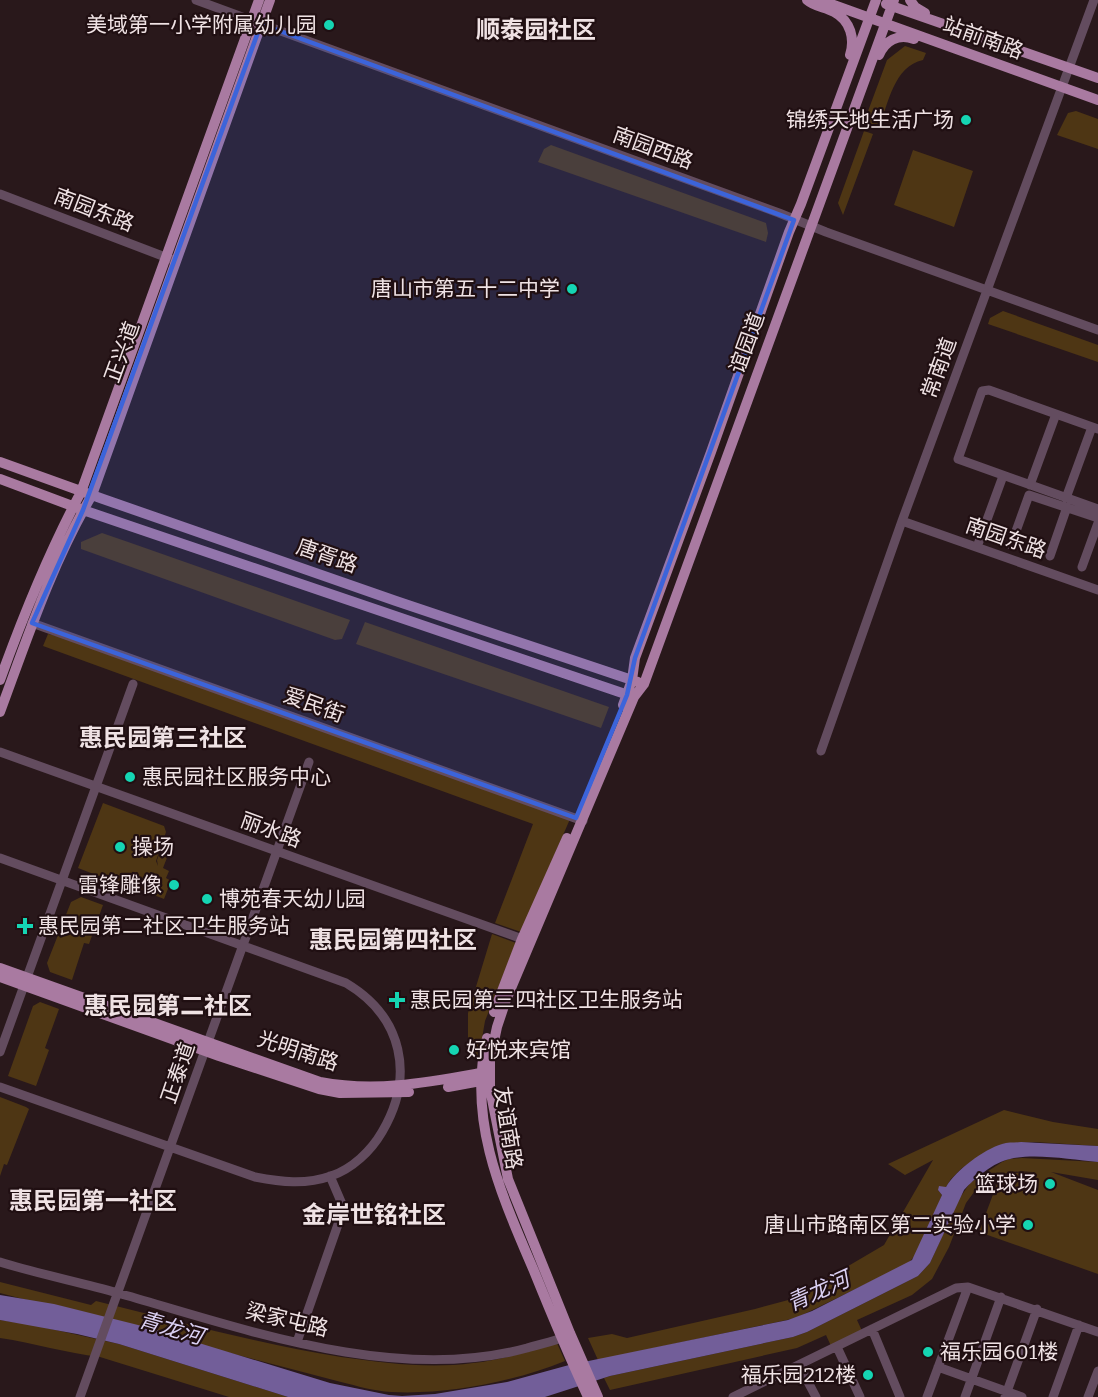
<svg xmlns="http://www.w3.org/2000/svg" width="1098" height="1397" viewBox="0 0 1098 1397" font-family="Bitter,'Noto Sans SC',serif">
  <rect width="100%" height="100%" fill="#29181b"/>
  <path fill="#4e3614" d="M905,46l21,7 -3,7c-29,6 -35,44 -44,68l-15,-6 23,-62z
    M1076,111l22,8v30l-41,-14 11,-22z
    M864,131l9,3 -30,81 -5,-12z
    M551,145l215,78 2,10 -2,9 -228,-80 6,-13z
    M913,150l60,21 -19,56 -60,-22z
    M1003,311l95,34v17l-110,-38 2,-6z
    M102,533l29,10 219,77 -8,19 -7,1 -254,-91v-7z
    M365,622l244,85 -8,21 -245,-84z
    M48,634l14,3 508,182 -49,113 -26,-9 38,-99 -490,-178z
    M103,803l61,23 2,6 -10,29 2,5 -1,-6 8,-21 8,3 -10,26 6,3 -3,7 5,3 -7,18 -25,-10 -1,2 -60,-23z
    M81,897l22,8 -14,39 -5,-1 -12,37 -22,-8 -3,-9 24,-61z
    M492,934l24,9 -31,78 -6,35h-11v-43z
    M40,1002l19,7 -14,39 4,2 -13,36 -28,-10 25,-70z
    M0,1097l26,10 3,2 -22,56 -3,-1 -4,12z
    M1004,1110l49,12 45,7v17l-63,-4 -33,2 -40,24 -11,11 -5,8 -8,3 4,5c-8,19 -19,57 -35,69l-111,54 -198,42 -10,-22 24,-4 15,4 128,-29 37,-10 92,-54 49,-85 -28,15 -17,-11z
    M1022,1158l76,4v18l-47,-8 47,18v84l-119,-42 19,-51 10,-7 24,-3 -23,1 -25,10 -7,6 -11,15 -17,44 -17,32 -20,16 -55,25 5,11 -31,15 -5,-11 -29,13 -187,42 -6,-12 6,-2 183,-39 14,-5 111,-56 12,-13 29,-64 11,-16 32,-21 7,-3z
    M0,1282l91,23 5,-4c81,20 162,43 245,56 43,6 88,12 132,6 28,-3 56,-12 84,-20l8,18c-52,21 -118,34 -174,31 -17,-1 -34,-6 -50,-10l-341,-89z
    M0,1320l33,5 86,19 169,53h-59l-129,-40c-34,-4 -66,-14 -100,-19z"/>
  <path fill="#725e99" d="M1021,1142l77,4v16c-26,-2 -62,-9 -88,-3 -16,3 -35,19 -46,31l-34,73 -12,13 -111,56 -14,5 -183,39 -65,21h-257l-169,-53 -42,-10 -77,-14v-25l54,9 96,24 180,55 59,12 13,1 33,-2 72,-12 62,-17 219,-45 24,-9 100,-51 30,-65 -4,-5 1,-4 7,1c10,-17 37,-37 56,-43 6,-2 13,-1 19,-2z"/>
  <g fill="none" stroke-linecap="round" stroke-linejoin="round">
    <path stroke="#634c5f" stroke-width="9" d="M196,0l583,213 47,19 272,98
      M0,194l173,66
      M1098,429l-109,-39 -7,1 -24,68 140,50
      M1030,485l26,-71
      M1066,498l26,-71
      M902,521l196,69
      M1011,545l18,-50 69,23
      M977,547l26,-71
      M1050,556l17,-49
      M1082,567l16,-44
      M32,623l551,198
      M821,751l81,-230 192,-521
      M0,752l528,189
      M0,858l346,125c57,34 69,93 36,149 -11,19 -30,37 -51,44 -26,9 -50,6 -76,1l-255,-90
      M0,1052l133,-368
      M0,1262c39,12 79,20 118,31 126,36 278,91 409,55 12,-4 27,-6 39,-12
      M872,1329l28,68
      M297,1342l45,-129v-9l-12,-28
      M837,1347l23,50
      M799,1365l17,32
      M938,1367l84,30
      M80,1397l229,-635
      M733,1397l223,-109 12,-1 130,45
      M927,1397l41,-110
      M965,1397l36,-100
      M1005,1397l32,-88
      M1053,1397l26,-72
      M1088,1397l10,-26"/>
    <path stroke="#a97aa1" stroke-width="10" d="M807,0c8,7 18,7 27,12 17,9 21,27 16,43
      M820,0l278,100
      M910,0l5,7 10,6
      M886,4l212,74
      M879,55c6,-14 19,-22 35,-16
      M0,462l103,37 293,102 242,81
      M0,479l83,31 551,187
      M0,680c23,-64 49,-128 81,-188l178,-492
      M623,705l9,-25 3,-22 76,-206 78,-220 12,-28 75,-204
      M0,712c27,-73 52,-149 92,-217l178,-495
      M0,968l320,114c57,11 110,0 166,-10
      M0,977l219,79 100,33 21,4 69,-1
      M494,1012l28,-73 45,-101
      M487,1038c-20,83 15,158 47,233 17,42 35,85 54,126
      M448,1087l38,-7
      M598,1397l-28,-64 -62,-154 -18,-90v-29l7,-33 9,-27 128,-303 10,-13 250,-684"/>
  </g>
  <path fill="#3c64da" fill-opacity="0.2" stroke="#3c64da" stroke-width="4.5" stroke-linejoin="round" d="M261,24l533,196 -159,438 -8,37 -51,123 -544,-195 51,-113z"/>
  <g fill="#15d5b3" stroke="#200f12" stroke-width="2">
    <circle cx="329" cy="25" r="6"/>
    <circle cx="966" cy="120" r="6"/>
    <circle cx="572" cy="289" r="6"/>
    <circle cx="130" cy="777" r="6"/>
    <circle cx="120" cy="847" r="6"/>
    <circle cx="174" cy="885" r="6"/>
    <circle cx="207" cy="899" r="6"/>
    <path d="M22 917h6v6h6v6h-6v6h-6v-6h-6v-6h6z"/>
    <path d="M394 991h6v6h6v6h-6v6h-6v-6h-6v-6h6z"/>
    <circle cx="454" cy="1050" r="6"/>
    <circle cx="1050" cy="1184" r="6"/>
    <circle cx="1028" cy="1225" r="6"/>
    <circle cx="928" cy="1352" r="6"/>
    <circle cx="868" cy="1375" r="6"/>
  </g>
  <g text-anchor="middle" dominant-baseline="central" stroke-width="4.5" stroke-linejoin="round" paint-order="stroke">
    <g font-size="21" fill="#efe2e4" stroke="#200f12" text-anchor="end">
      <text x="317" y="25">美域第一小学附属幼儿园</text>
      <text x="954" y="120">锦绣天地生活广场</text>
      <text x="560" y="289">唐山市第五十二中学</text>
      <text x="142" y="777" text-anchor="start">惠民园社区服务中心</text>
      <text x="132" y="847" text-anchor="start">操场</text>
      <text x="162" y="885">雷锋雕像</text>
      <text x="219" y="899" text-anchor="start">博苑春天幼儿园</text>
      <text x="38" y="926" text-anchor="start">惠民园第二社区卫生服务站</text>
      <text x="410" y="1000" text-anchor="start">惠民园第三四社区卫生服务站</text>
      <text x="466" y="1050" text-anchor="start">好悦来宾馆</text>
      <text x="1038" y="1184">篮球场</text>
      <text x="1016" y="1225">唐山市路南区第二实验小学</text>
      <text x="940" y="1352" text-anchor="start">福乐园601楼</text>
      <text x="856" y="1375">福乐园212楼</text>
    </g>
    <g font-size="21" fill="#efe2e4" stroke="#200f12">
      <text transform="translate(983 38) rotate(20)">站前南路</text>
      <text transform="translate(653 148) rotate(20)">南园西路</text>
      <text transform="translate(94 210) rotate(21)">南园东路</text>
      <text transform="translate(747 343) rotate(-70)">谊园道</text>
      <text transform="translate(122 352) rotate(-70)">正兴道</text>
      <text transform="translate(939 368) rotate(-70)">常南道</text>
      <text transform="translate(1006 538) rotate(19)">南园东路</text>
      <text transform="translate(327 556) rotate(19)">唐胥路</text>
      <text transform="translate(314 705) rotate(20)">爱民街</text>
      <text transform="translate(271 830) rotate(20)">丽水路</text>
      <text transform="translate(298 1051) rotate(18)">光明南路</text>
      <text transform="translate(178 1073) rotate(-71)">正泰道</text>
      <text transform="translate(508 1128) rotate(81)">友谊南路</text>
      <text transform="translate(287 1320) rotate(13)">梁家屯路</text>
    </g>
    <g font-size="22" font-style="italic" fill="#dad0f3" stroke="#200f12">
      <text transform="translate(818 1291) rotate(-24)">青龙河</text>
      <text transform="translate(171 1328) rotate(16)">青龙河</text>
    </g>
    <g font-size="24" font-weight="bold" fill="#efe2e4" stroke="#200f12">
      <text x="536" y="30">顺泰园社区</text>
      <text x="163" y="738">惠民园第三社区</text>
      <text x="393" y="940">惠民园第四社区</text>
      <text x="168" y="1006">惠民园第二社区</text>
      <text x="93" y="1201">惠民园第一社区</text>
      <text x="374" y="1215">金岸世铭社区</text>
    </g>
  </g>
</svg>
